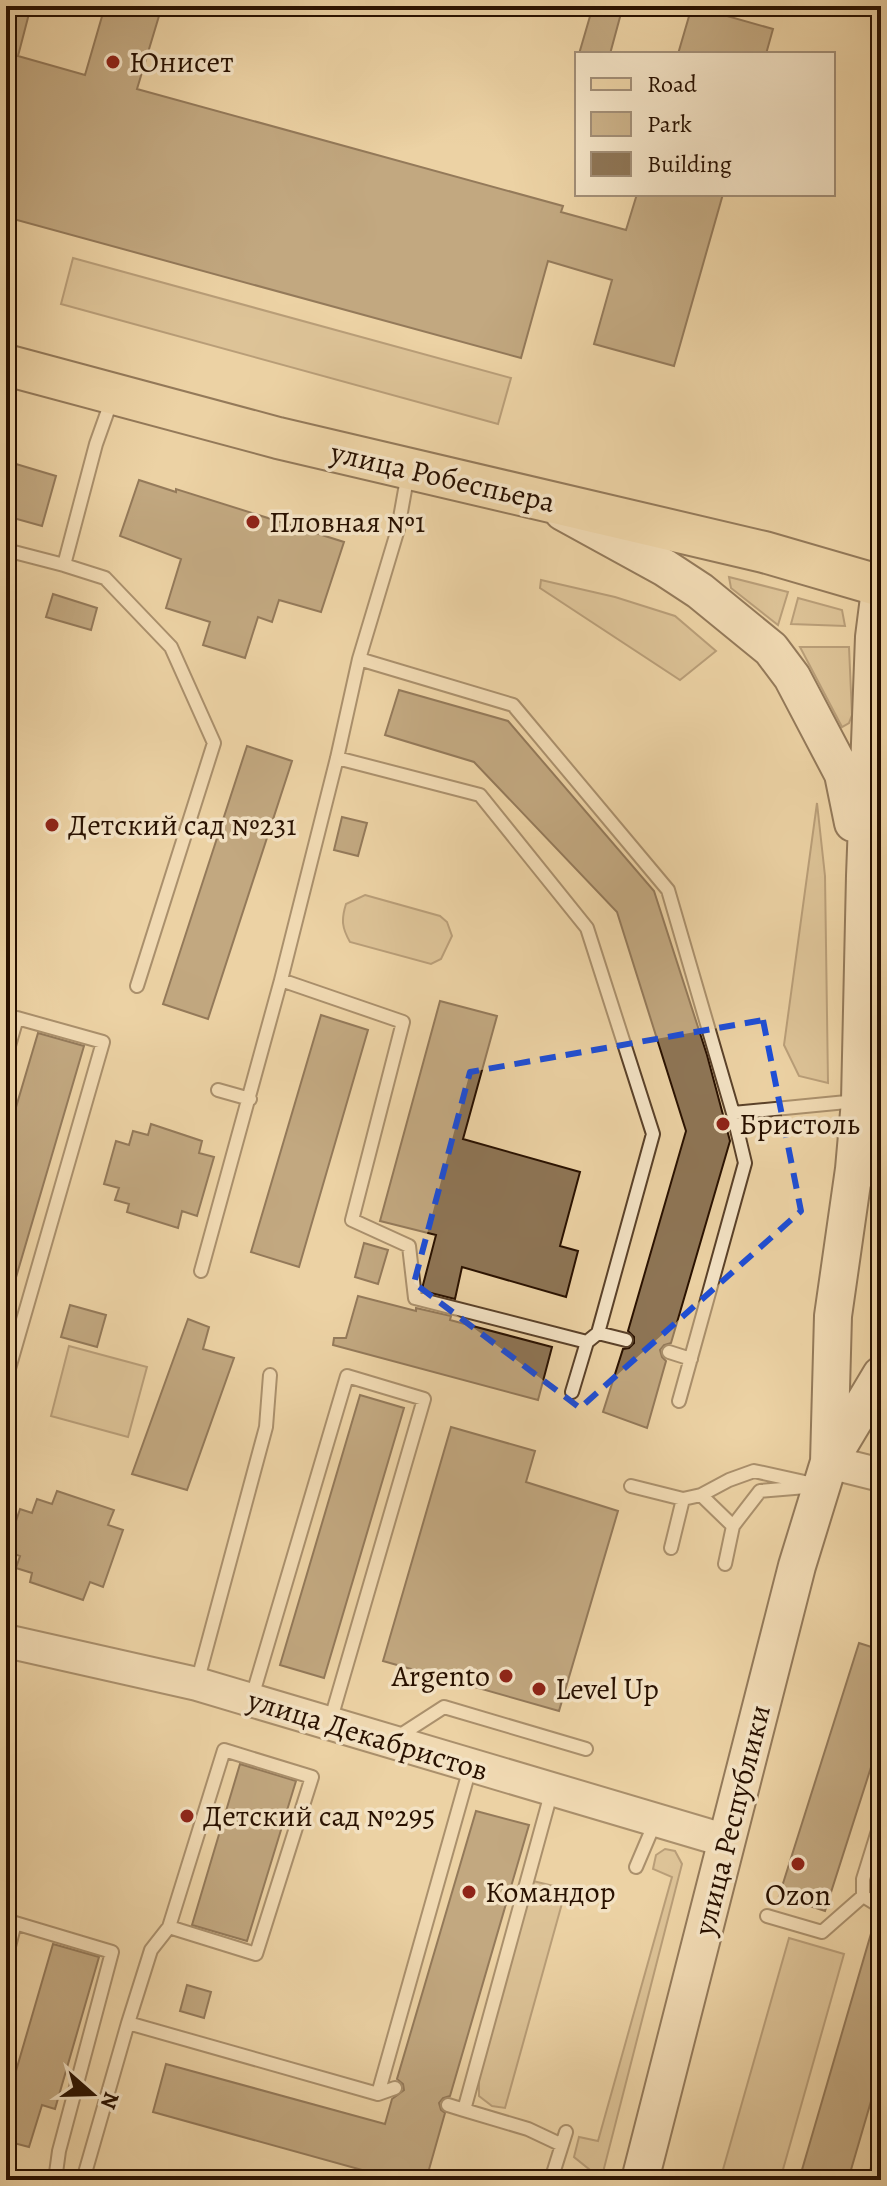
<svg xmlns="http://www.w3.org/2000/svg" width="887" height="2186" viewBox="0 0 887 2186" font-family="Alegreya,serif">
  <rect width="100%" height="100%" fill="#ecd2a4"/>
  <filter id="stains"><feTurbulence type="fractalNoise" baseFrequency=".0025" numOctaves="4"/><feColorMatrix values="0 0 0 0 .2 0 0 0 0 .09 0 0 0 0 .02 0 0 0 .5 -.17"/></filter>
  <radialGradient id="worn" r=".72"><stop offset=".6" stop-color="#630" stop-opacity="0"/><stop offset="1" stop-color="#630" stop-opacity=".3"/></radialGradient>
  <path fill="#cbb188" stroke="#7a6144" stroke-width="2" d="M73,258l438,120 -13,46 -437,-120z
    M729,577l59,15 -10,33 -47,-37z
    M541,580l74,17 60,19 41,35 -36,29 -140,-92z
    M798,598l44,12 3,16 -54,-2z
    M800,647h49l3,68 -3,8 -7,4z
    M817,803l8,73 3,207 -29,-7 -15,-31z
    M365,895l75,21 7,6 5,14 -11,23 -10,5 -81,-22c-8,-14 -9,-22 -4,-38z
    M69,1346l78,21 -19,70 -77,-21z
    M665,1849l10,2 7,13 -81,316h-7l1,-6 -21,-17 5,-20 19,4 74,-264 -19,-8 3,-14z
    M533,1881l33,8 -61,219 -13,-2 -13,-10v-25z
    M789,1938l55,16 -64,226h-60z"/>
  <path fill="#8e7555" stroke="#291100" stroke-width="2" d="M6,6h25l-13,50 67,19 20,-69h57l-25,83 426,117 -2,6 65,18 11,-36h86l-49,172 -80,-22 18,-64 -64,-19 -27,97 -515,-141z
    M593,6h30l-13,48h-31z
    M692,6l81,23 -7,25h-88z
    M6,461l50,15 -14,50 -36,-10z
    M139,480l37,12v-3l168,53 -23,70 -42,-12 -7,22 -14,-5 -13,41 -42,-13 7,-23 -44,-14 15,-49 -61,-23z
    M53,594l44,14 -6,22 -45,-13z
    M399,690l109,31 146,170 53,164 23,86 -59,202 -7,2 -4,5 2,7 4,4 -19,67 -44,-16 20,-63 6,-1 5,-5v-6l-6,-6 58,-200 -69,-219 -143,-150 -89,-27z
    M247,746l45,15 -84,258 -45,-15z
    M342,817l25,6 -9,33 -24,-6z
    M440,1001l57,15 -34,123 117,33 -20,74 18,5 -12,46 -104,-30 -7,32 -32,-8v-6l13,-50 -56,-14z
    M321,1015l47,15 -69,237 -48,-15z
    M38,1033l46,13 -72,245 -6,-1v-149z
    M151,1124l51,17 -3,12 15,4 -17,59 -15,-5 -4,17 -51,-16 2,-8 -14,-4 4,-12 -15,-4 12,-43 13,4 4,-14 15,4z
    M364,1243l24,7 -10,34 -23,-7z
    M358,1296l58,15v-3l35,8 -1,4 102,27 -14,53 -205,-55 1,-7h12z
    M70,1305l36,10 -9,32 -36,-10z
    M188,1319l21,8 -6,22 31,9 -47,132 -55,-16z
    M360,1395l44,13 -80,270 -44,-13z
    M451,1427l84,24 -9,31 92,29 -59,200 -176,-50z
    M57,1491l57,19 -6,15 15,5 -20,57 -13,-5 -7,18 -53,-18 2,-9 -16,-5 4,-12 -14,-5 14,-42 12,4 5,-14 15,5z
    M859,1643l22,7v86l-56,175 -46,-15z
    M240,1764l56,17 -49,160 -55,-16z
    M476,1811l53,14 -79,271 -7,2 -4,5 2,7 4,3 -19,67h-28l-245,-68 13,-48 219,60 7,-25 12,-9 -1,-6 -6,-5z
    M875,1920l6,1v146l-33,113h-49z
    M53,1944l46,13 -44,152 -13,-4 -13,42 -23,-6v-54l5,1z
    M187,1985l24,7 -7,26 -24,-7z"/>
  <g fill="none" stroke-linecap="round" stroke-linejoin="round">
    <defs>
      <path id="service" d="M6,550l58,15 32,-121 16,-45
        M64,565l41,13 66,69 43,96 -77,243
        M359,659l154,46 155,185 65,223
        M337,758l143,37 107,133 66,206 -55,199 -11,9 -15,50
        M281,980l122,42 -51,198 57,26 6,52 172,44
        M6,1056l11,-38 86,24 -97,337
        M218,1090l32,9
        M201,1271l80,-291 56,-222 22,-99 39,-130 10,-56
        M598,1333l28,7
        M669,1352l22,7
        M679,1401l66,-238 -12,-50 124,-12
        M631,1486l52,13 18,-4 28,-15 25,-9 64,14
        M701,1495l32,31
        M671,1548l12,-49
        M725,1564l8,-38 27,-35 46,-4
        M197,1683l69,-256 4,-52
        M252,1697l95,-321 77,23 -94,323
        M396,1738l48,-31 142,42
        M881,1821l-18,58v17l18,11
        M636,1867l20,-47
        M767,1916l55,16 41,-36
        M169,1927l87,27 56,-177 -88,-27 -55,177 -18,23 -23,73 250,71 92,-326
        M6,1958l9,-35 97,29 -53,199 -4,29
        M378,2094l17,-6
        M448,2105l16,5 88,-320
        M464,2110l64,19 34,16
        M83,2180l45,-157
        M551,2180l15,-48
        M875,2180l6,-25"/>
      <path id="minor" d="M854,1169l27,7"/>
      <path id="tertiary" d="M829,1462l52,13
        M6,1641l191,43 530,157"/>
      <path id="secondary" d="M563,512l102,56 35,23 71,58 21,28 51,97 10,49
        M829,1462l4,-146 21,-147 6,-68 5,-225 9,-239 7,-55
        M640,2180l157,-614 32,-104 52,-87"/>
      <path id="primary" d="M6,365l272,73 486,114 117,34"/>
    </defs>
    <use href="#service" stroke="#5a4129" stroke-width="16"/>
    <use href="#minor" stroke="#5a4129" stroke-width="30"/>
    <use href="#tertiary" stroke="#5a4129" stroke-width="36"/>
    <use href="#secondary" stroke="#291100" stroke-width="40"/>
    <use href="#primary" stroke="#291100" stroke-width="44"/>
    <use href="#service" stroke="#f3e2c4" stroke-width="12"/>
    <use href="#minor" stroke="#f3e2c4" stroke-width="26"/>
    <use href="#tertiary" stroke="#f3e2c4" stroke-width="32"/>
    <use href="#secondary" stroke="#f3e2c4" stroke-width="36"/>
    <use href="#primary" stroke="#ecd2a4" stroke-width="40"/>
  </g>
  <path d="M0 0H887V2186H0ZM763,1020l38,191 -221,197 -166,-125 56,-211z" fill="#ecd2a4" fill-opacity=".55" fill-rule="evenodd"/>
  <path fill="none" stroke="#1d4ed8" stroke-width="6" stroke-dasharray="16 10" stroke-linejoin="round" d="M763,1020l38,191 -221,197 -166,-125 56,-211z"/>
  <g fill="#8f2418" stroke="#f3e2c4" stroke-width="3">
    <circle cx="113" cy="62" r="8"/>
    <circle cx="253" cy="522" r="8"/>
    <circle cx="52" cy="825" r="8"/>
    <circle cx="723" cy="1124" r="8"/>
    <circle cx="506" cy="1676" r="8"/>
    <circle cx="539" cy="1689" r="8"/>
    <circle cx="187" cy="1816" r="8"/>
    <circle cx="798" cy="1864" r="8"/>
    <circle cx="469" cy="1892" r="8"/>
  </g>
  <g text-anchor="middle" dominant-baseline="central" stroke-width="7" stroke-linejoin="round" paint-order="stroke">
    <g font-size="30" fill="#291100" stroke="#f3e2c4" text-anchor="start">
      <text x="129" y="62">Юнисет</text>
      <text x="269" y="522">Пловная №1</text>
      <text x="68" y="825">Детский сад №231</text>
      <text x="739" y="1124">Бристоль</text>
      <text x="490" y="1676" text-anchor="end">Argento</text>
      <text x="555" y="1689">Level Up</text>
      <text x="203" y="1816">Детский сад №295</text>
      <text x="485" y="1892">Командор</text>
      <text x="798" y="1895" text-anchor="middle">Ozon</text>
    </g>
    <g font-size="30" fill="#291100" stroke="#f3e2c4">
      <text transform="translate(443 477) rotate(13)">улица Робеспьера</text>
      <text transform="translate(368 1735) rotate(17)">улица Декабристов</text>
      <text transform="translate(732 1820) rotate(-76)">улица Республики</text>
    </g>
  </g>
  <rect width="887" height="2186" fill="none" stroke="#ecd2a4" stroke-width="32"/>
  <rect x="8" y="8" width="871" height="2170" fill="none" stroke="#291100" stroke-width="4"/>
  <rect x="16" y="16" width="855" height="2154" fill="none" stroke="#291100" stroke-width="2"/>
  <rect x="575" y="52" width="260" height="144" fill="#f3e2c4" stroke="#a28e76" stroke-width="2"/>
  <rect x="591" y="78" width="40" height="12" fill="#ecd2a4" stroke="#a28e76" stroke-width="2"/>
  <text x="647" y="92" font-size="24" fill="#291100">Road</text>
  <rect x="591" y="112" width="40" height="24" fill="#cbb188" stroke="#a28e76" stroke-width="2"/>
  <text x="647" y="132" font-size="24" fill="#291100">Park</text>
  <rect x="591" y="152" width="40" height="24" fill="#8e7555" stroke="#a28e76" stroke-width="2"/>
  <text x="647" y="172" font-size="24" fill="#291100">Building</text>
  <g transform="translate(92 2094) rotate(110)" stroke="#f3e2c4" stroke-width="6" paint-order="stroke">
  <path d="M0-6L14 30L0 20L-14 30Z" fill="#291100"/>
  <text y="-12" font-size="22" font-weight="bold" text-anchor="middle" fill="#291100">N</text>
  </g>
  <rect width="100%" height="100%" filter="url(#stains)"/>
  <rect width="100%" height="100%" fill="url(#worn)"/>
</svg>
